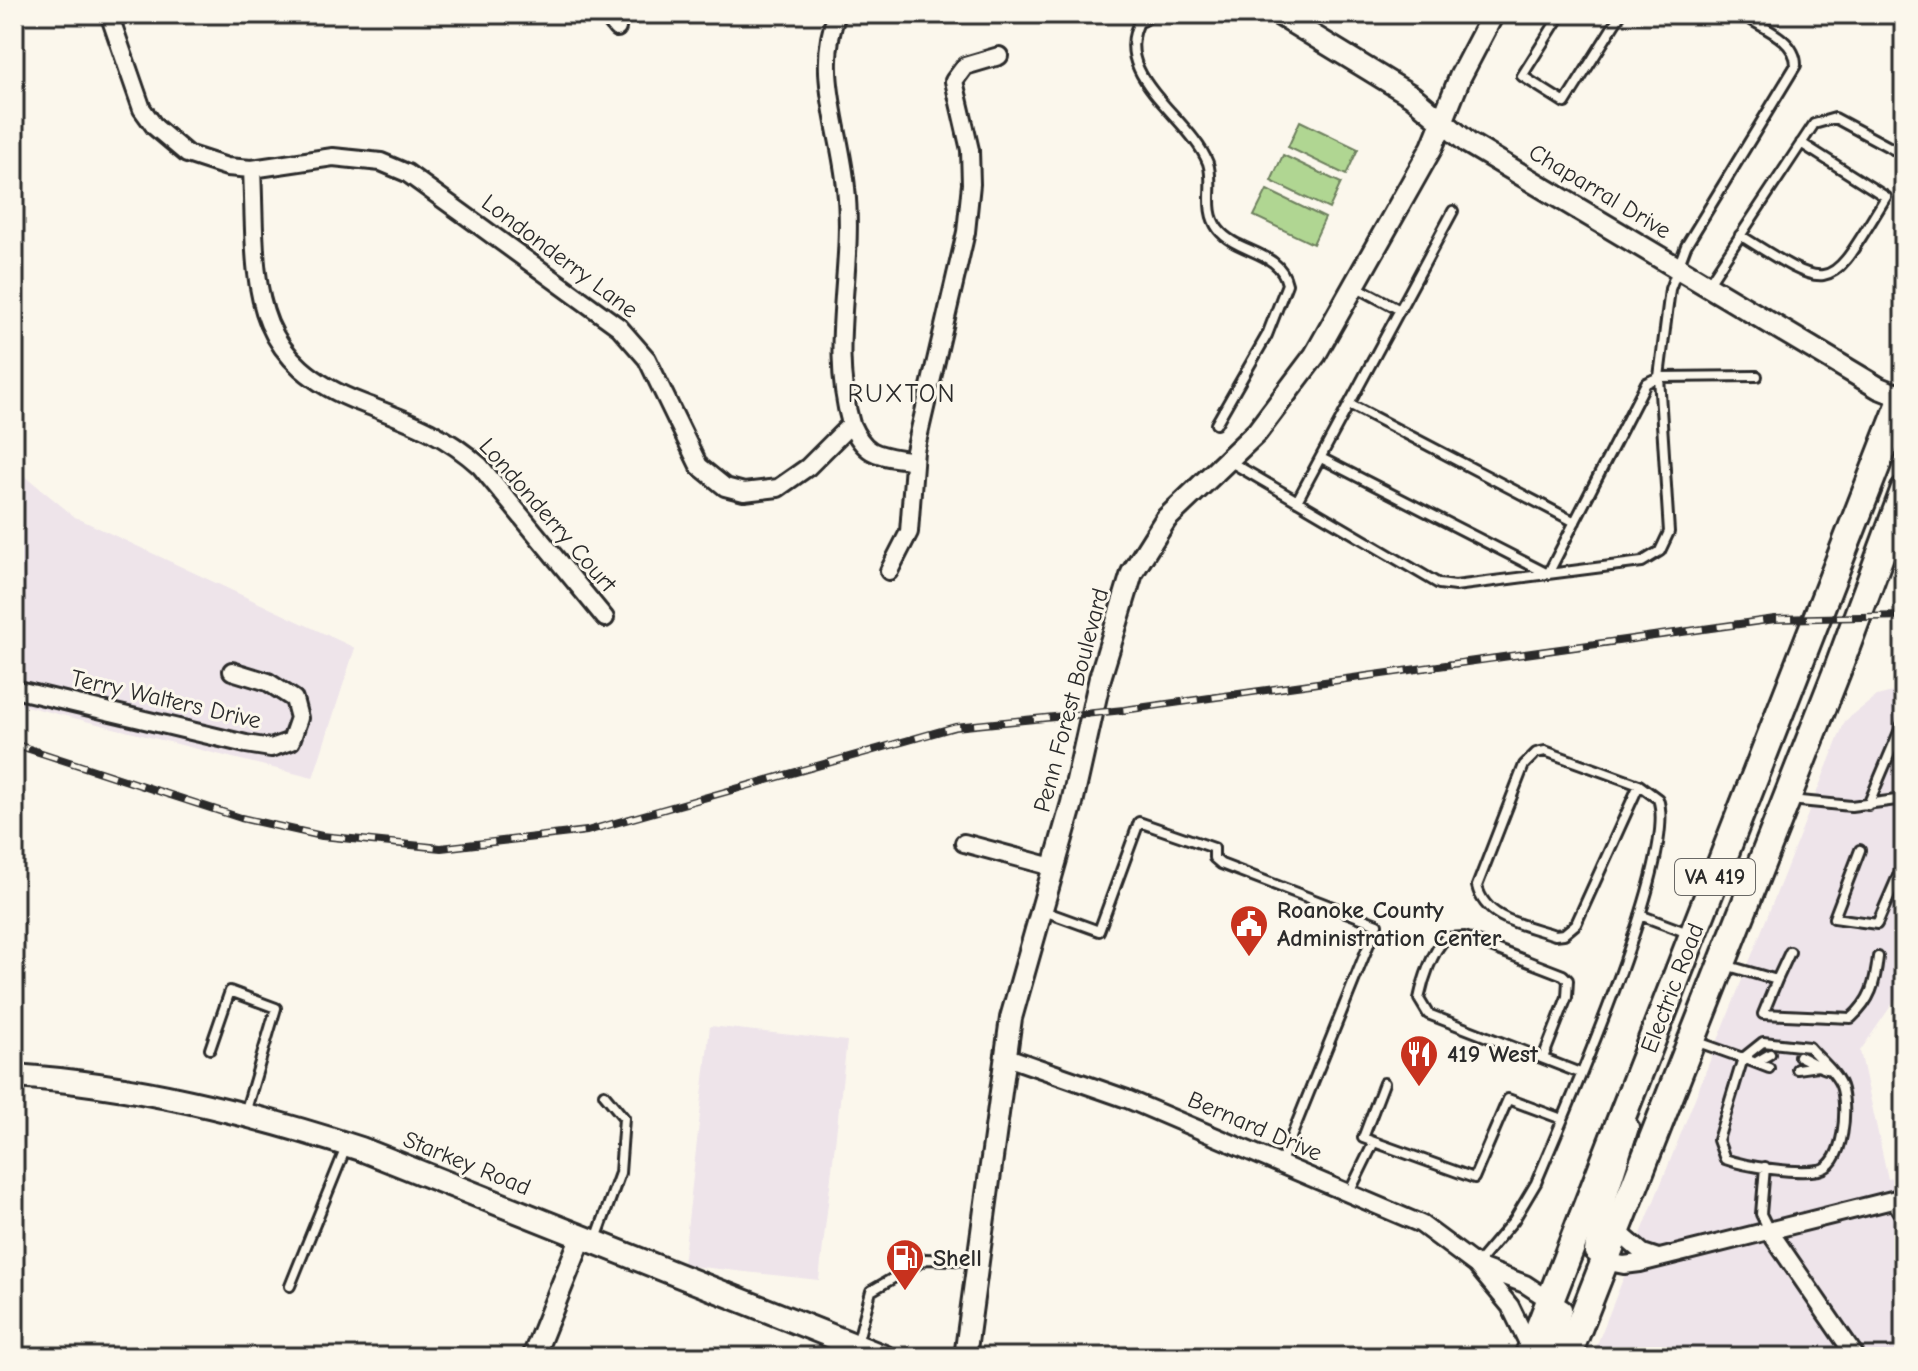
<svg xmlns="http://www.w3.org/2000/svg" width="1918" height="1371" viewBox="0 0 1918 1371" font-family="'Comic Neue',sans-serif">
  <rect width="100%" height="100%" fill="#fbf7ec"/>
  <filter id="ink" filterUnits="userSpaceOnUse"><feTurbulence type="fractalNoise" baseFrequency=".0125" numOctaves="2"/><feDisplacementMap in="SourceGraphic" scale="16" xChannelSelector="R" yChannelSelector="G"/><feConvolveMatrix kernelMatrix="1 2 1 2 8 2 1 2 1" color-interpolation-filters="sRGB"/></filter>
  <g filter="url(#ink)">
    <path fill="#eee4ea" d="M14,467l61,50 280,131 -42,130 -299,-75z
      M1904,689v298l-44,64 28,128 16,-3v181h-312l253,-636 32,-25z
      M710,1026l137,15 -28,239 -136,-15z"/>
    <path fill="#b0d692" stroke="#6e805e" stroke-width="2" d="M1300,121l58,28 -12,26 -58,-28z
      M1283,155l58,28 -12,26 -58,-28z
      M1267,190l58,28 -12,26 -59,-28z"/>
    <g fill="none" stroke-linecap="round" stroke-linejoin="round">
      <defs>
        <path id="service" d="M1561,14l-39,62 43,27 54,-86 -6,-3
          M1142,17c-36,57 48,99 66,146 7,22 -5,46 10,66 19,25 62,21 69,55l-20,51 -51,89
          M1740,235c96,61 88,56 146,-38l-85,-54
          M1355,286l45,24
          M1707,286l107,-162 21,-6 69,37
          M1349,404l226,118
          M1321,458l227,116 98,-191 13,-6 98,-1
          M1229,461l210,123 16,2 187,-24 18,-11 9,-19 -10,-155 11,-88 16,-43 110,-181c0,-26 -35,-38 -55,-51
          M1297,501l156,-290
          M1545,751l94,34 -63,139 -12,10 -9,1c-30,-10 -70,-15 -78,-49l47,-121 12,-12z
          M1790,800l61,6 53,-7
          M1868,805l36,-85
          M1860,850l-26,68 43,6 27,-62
          M1041,910l58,21 40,-109 75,26v10l7,6 156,60 -96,238
          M1640,915l48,18
          M1725,965l52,15 13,-28
          M1777,980l-14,34 88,4c20,-18 24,-34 27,-61
          M1695,1041l48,17 -25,82 7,19c22,8 71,15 94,11 26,-6 29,-64 22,-84 -5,-14 -22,-27 -32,-39l-46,-5 -20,16 26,10
          M210,1049l20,-58 46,17 -31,105
          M1799,1056l18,9
          M1543,1058l24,-61 1,-17 -5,-5 -98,-38 -19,1c-14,13 -23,42 -27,61l9,15 152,59
          M1758,1061l12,-7
          M1797,1069l21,-3 8,3
          M1384,1083l-21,55 111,40 34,-79 54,20
          M1765,1167l-4,47 9,18
          M1350,1191l24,-49
          M1891,1201l13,21
          M595,1242l25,-69 4,-55 -20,-24
          M1476,1265l38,-45 22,-37c28,-68 143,-326 122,-384l-19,-14
          M290,1286l57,-141
          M857,1344l14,-53 55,-32 52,2"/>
        <path id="minor" d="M109,14l33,95 13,18 32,27 40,13 25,2 81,-12 48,5 26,11 212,154 28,32 52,107 26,21 19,5 34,-4 30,-21 43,-43c-23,-79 4,-156 -5,-236 -5,-57 -32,-118 -9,-174
          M606,14l11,14
          M1137,14l5,3 4,-3
          M252,169c5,108 -9,189 110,234 46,18 80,29 118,63l125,152
          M851,424c15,34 29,31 63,37
          M889,571l20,-39 6,-81 51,-219 5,-48 -1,-34 -16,-69 11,-15 34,-10
          M14,689l232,55 25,4 20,-7 8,-23 -5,-19 -26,-17 -36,-11
          M964,843l89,24
          M1004,1056l123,43 294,125 55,41 34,41 21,43
          M1630,1127l-35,111 -2,14 11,9 20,4 16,-2 264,-66
          M1616,1230l27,23 15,5
          M1770,1232l86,125
          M1477,1266l48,18 38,25 -13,48"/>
        <path id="tertiary" d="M1278,14l134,82 56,47 411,245 25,10
          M533,1357l48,-119
          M965,1357l46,-339 61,-215 28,-125 32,-105 34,-54 91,-87 58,-77 117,-208 28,-70 33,-63"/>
        <path id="secondary" d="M14,1076c119,8 233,36 347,73l523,208"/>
        <path id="primary" d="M1528,1357l376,-962
          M1567,1357l272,-691 65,-175"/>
      </defs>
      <use href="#service" stroke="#2b2b2b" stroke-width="14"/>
      <use href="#minor" stroke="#2b2b2b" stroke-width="22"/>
      <use href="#tertiary" stroke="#2b2b2b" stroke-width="26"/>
      <use href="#secondary" stroke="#2b2b2b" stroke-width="28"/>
      <use href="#primary" stroke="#2b2b2b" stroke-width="32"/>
      <use href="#service" stroke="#fbf7ec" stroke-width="8"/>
      <use href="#minor" stroke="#fbf7ec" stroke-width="16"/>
      <use href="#tertiary" stroke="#fbf7ec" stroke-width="20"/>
      <use href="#secondary" stroke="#fbf7ec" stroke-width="22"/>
      <use href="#primary" stroke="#fbf7ec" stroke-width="26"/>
      <defs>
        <path id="rail" d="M14,744l227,74 81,18 119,12 146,-17 368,-104 169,-17 651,-91 129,-3"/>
      </defs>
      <use href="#rail" stroke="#2b2b2b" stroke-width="8"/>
      <use href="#rail" stroke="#fbf7ec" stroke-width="5" stroke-dasharray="15" stroke-linecap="butt"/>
    </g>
  </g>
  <defs>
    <symbol id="civic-pin" viewBox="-11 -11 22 30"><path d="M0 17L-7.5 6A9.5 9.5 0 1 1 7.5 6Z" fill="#c8321e" stroke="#fbf7ec"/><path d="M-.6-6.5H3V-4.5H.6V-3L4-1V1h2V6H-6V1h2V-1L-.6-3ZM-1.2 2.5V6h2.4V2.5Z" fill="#fff"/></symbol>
    <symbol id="restaurant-pin" viewBox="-11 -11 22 30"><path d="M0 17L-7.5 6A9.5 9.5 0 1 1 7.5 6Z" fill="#c8321e" stroke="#fbf7ec"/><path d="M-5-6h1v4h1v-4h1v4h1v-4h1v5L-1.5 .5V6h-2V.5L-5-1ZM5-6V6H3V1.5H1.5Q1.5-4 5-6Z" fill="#fff"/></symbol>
    <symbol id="fuel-pin" viewBox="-11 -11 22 30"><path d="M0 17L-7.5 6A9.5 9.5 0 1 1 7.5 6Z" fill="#c8321e" stroke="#fbf7ec"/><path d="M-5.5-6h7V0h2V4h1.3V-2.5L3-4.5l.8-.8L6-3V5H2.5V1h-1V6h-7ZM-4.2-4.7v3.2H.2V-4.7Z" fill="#fff"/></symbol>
  </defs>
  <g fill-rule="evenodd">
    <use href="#civic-pin" x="1227" y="902" width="44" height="60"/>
    <use href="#restaurant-pin" x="1397" y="1032" width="44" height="60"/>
    <use href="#fuel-pin" x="883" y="1236" width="44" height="60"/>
  </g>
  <g text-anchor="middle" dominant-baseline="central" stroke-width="6" stroke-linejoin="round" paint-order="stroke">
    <rect fill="#fbf7ec" stroke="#696865" stroke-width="2" x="1675" y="859" width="80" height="36" rx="6"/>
    <g font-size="22" font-weight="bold" fill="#2b2b2b">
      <text x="1715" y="877">VA 419</text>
    </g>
    <g font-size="24" fill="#2b2b2b" stroke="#fbf7ec">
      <text transform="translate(1600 191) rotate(31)">Chaparral Drive</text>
      <text transform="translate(560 256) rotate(37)">Londonderry Lane</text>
      <text transform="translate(548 515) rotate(49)">Londonderry Court</text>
      <text transform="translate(166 699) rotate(13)">Terry Walters Drive</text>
      <text transform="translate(1071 700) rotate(-75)">Penn Forest Boulevard</text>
      <text transform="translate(1672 988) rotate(-69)">Electric Road</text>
      <text transform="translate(1255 1126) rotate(23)">Bernard Drive</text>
      <text transform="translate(467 1163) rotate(22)">Starkey Road</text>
    </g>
    <g font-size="24" font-weight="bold" fill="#2b2b2b" stroke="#fbf7ec" text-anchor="start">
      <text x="1277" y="910">Roanoke County<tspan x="1277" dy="28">Administration Center</tspan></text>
      <text x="1447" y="1054">419 West</text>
      <text x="933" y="1258">Shell</text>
    </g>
    <g font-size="26" letter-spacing="2" fill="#2b2b2b" stroke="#fbf7ec">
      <text x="902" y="394">RUXTON</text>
    </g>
  </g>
  <rect width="1918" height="1371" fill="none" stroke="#fbf7ec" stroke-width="48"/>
  <rect x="24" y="24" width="1870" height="1323" fill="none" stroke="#2b2b2b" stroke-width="3" filter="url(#ink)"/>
</svg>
